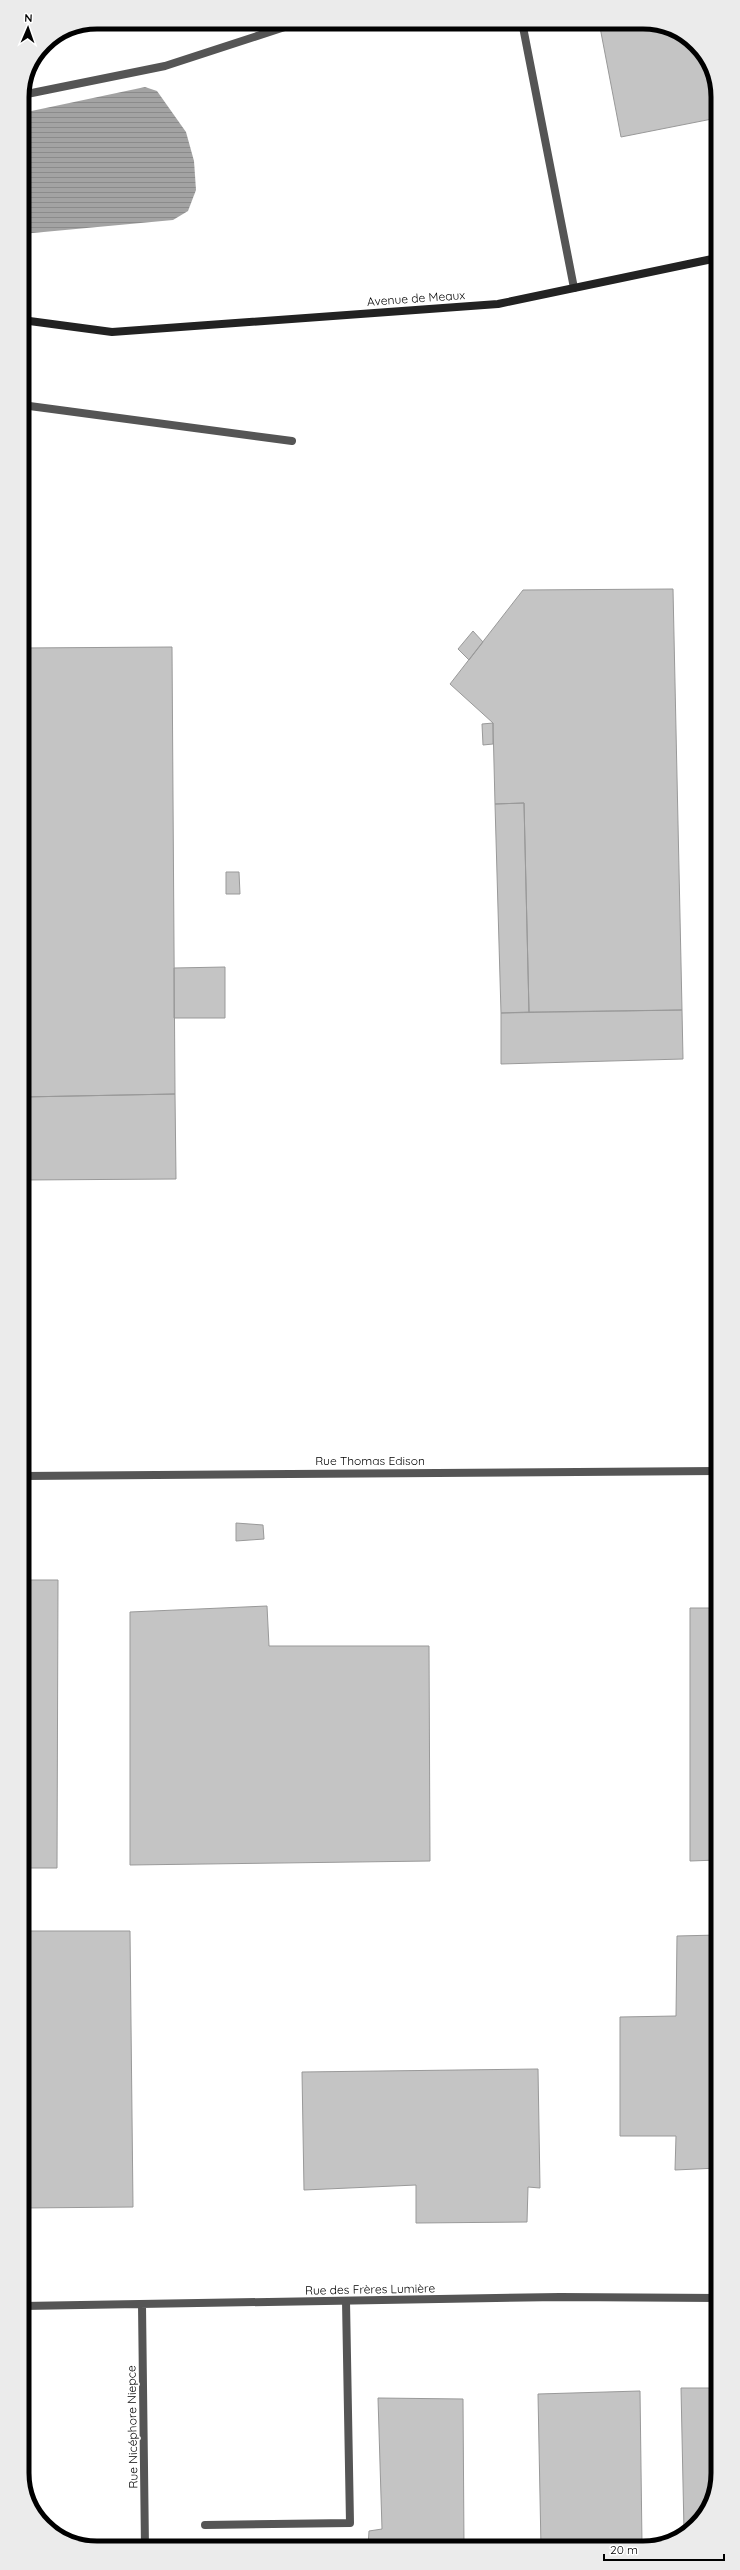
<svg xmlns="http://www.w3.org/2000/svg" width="740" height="2570" viewBox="0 0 740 2570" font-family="Quicksand,sans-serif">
  <defs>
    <pattern id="water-rules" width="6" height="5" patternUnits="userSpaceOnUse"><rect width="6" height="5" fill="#a3a3a3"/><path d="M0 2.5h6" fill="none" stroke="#8b8b8b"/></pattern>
  </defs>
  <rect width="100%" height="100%" fill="#fff"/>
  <path fill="url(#water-rules)" d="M145,87l12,4 29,41 8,29 2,29 -8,21 -15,9 -151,14v-121z"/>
  <path fill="#c4c4c4" stroke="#999" d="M599,22h49l45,19 24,41v36l-96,19z
    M673,589l9,421 -153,2 -5,-209 -29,1 -2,-81 -43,-39 73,-94z
    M473,631l10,11 -14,18 -11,-11z
    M172,647l3,447 -152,3 -1,-449z
    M493,723v21l-10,1 -1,-21z
    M715,735h2v84z
    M524,803l5,209 -28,1 -6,-209z
    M226,872h13l1,22h-14z
    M225,967v51h-51v-50z
    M682,1010l1,49 -182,5v-51z
    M175,1094l1,85 -153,1v-83z
    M236,1523l27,2 1,14 -28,2z
    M23,1580h35l-1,288h-34z
    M267,1606l2,40h160l1,215 -300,4v-253z
    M690,1608h27l1,252 -28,1z
    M23,1931h107l3,276 -110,1z
    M718,1935v233l-43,2 1,-34h-56v-119l56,-1 1,-80z
    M538,2069l2,119 -12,-1 -1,35 -111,1v-38l-112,5 -2,-118z
    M681,2388h37v85l-19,49 -15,9z
    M640,2391l2,153 -101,3 -3,-153z
    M378,2398l85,1 1,148h-96l1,-16 13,-2z"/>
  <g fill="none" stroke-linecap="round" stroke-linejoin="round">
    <path stroke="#555" stroke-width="8" d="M522,22l52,266
      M22,95l143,-29 135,-44
      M22,405l270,36
      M205,2525l145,-2 -4,-222"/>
    <path stroke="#555" stroke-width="8" d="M23,1476l694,-5
      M142,2305l3,243
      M23,2306l537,-9 158,1"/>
    <path stroke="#222" stroke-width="8" d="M22,320l90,12 386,-28 219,-46"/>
  </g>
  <g text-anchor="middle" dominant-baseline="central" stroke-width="3.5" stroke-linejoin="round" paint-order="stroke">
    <g font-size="12" fill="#000" stroke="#fff">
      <text transform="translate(416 298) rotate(-4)">Avenue de Meaux</text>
      <text x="370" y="1460">Rue Thomas Edison</text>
      <text transform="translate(370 2289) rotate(-1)">Rue des Frères Lumière</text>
      <text transform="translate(132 2427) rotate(-91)">Rue Nicéphore Niepce</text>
    </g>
  </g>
  <path d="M0 0H740V2570H0ZM97 29H643A68 68 0 0 1 711 97V2473A68 68 0 0 1 643 2541H97A68 68 0 0 1 29 2473V97A68 68 0 0 1 97 29Z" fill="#ebebeb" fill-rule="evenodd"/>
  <path fill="none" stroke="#000" stroke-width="5" d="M97 29H643A68 68 0 0 1 711 97V2473A68 68 0 0 1 643 2541H97A68 68 0 0 1 29 2473V97A68 68 0 0 1 97 29Z"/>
  <g transform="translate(28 28) rotate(2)" stroke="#ffffff" stroke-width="3" paint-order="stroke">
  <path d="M0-3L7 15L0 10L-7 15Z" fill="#000000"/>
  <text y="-6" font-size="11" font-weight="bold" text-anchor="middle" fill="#000000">N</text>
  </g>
  <path d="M604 2554v6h120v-6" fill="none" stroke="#000000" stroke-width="2"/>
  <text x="610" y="2554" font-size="12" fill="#000000" stroke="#ffffff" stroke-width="3" paint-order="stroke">20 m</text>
</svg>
